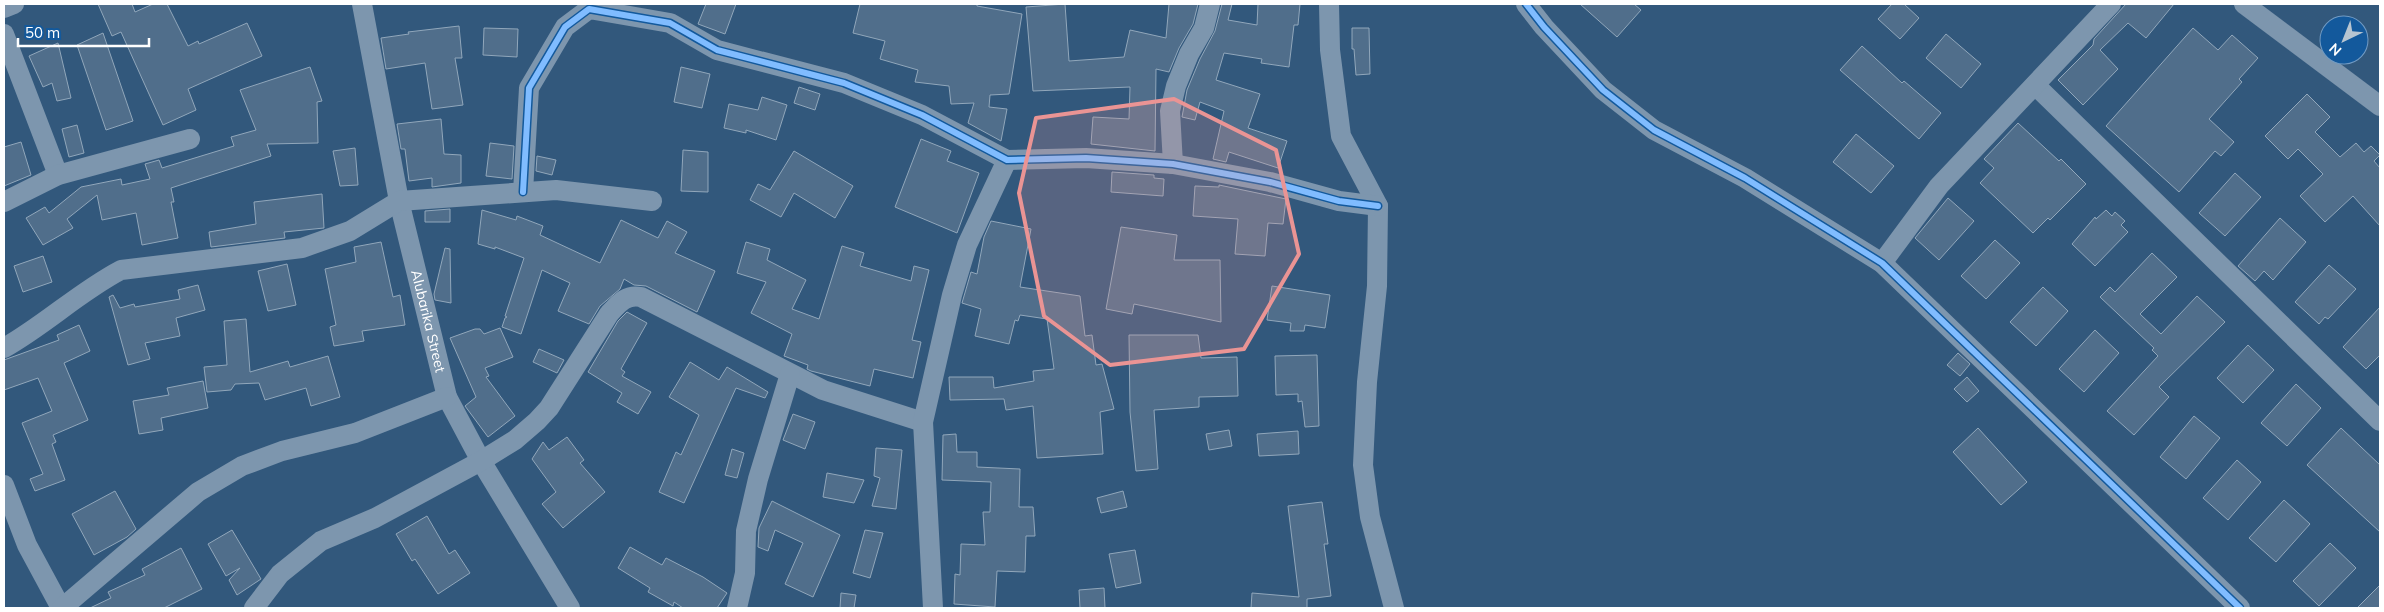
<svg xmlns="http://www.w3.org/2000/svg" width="2384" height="612" viewBox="0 0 2384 612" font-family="Mulish,sans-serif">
  <rect width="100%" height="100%" fill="#32587c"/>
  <path fill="#506e8b" stroke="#91a7bb" d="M98,4h34l3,8 18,-8h14l21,42 10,-5 1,3 48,-21 15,33 -74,33 8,21 -33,15 -42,-93 -9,4z
    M706,4h30l-11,30 -27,-10z
    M860,4h117v2l45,8 -13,80 -19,1 -1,12 18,2 -6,32 -33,-18 6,-20 -23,1 -2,-18 -34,-4 3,-12 -38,-11 5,-18 -32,-8z
    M1065,4l4,57 55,-4 6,-27 36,8 3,-34h29l-5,20 -14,24 -10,24 -13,-3 -1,82 -64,-7 2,-27 36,2 1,-32 -97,4 -7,-84z
    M1222,4h10l-4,16 29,5 1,-21h42l-2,21h-4l-5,42 -28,-4 1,-4 -38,-6 -8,27 44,14 -12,34 39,13 -9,27 -49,-16 -3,10 -13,-3 11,-48 -24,-9 -5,18 -13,-3 5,-27 13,-31 15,-28z
    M1580,4h54l7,6 -24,27z
    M1892,4h12l15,14 -19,21 -22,-20z
    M2126,4h48l-28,34 -18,-15 -28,27 18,19 -35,36 -25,-25 35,-35 1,-6z
    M459,26l3,32h-7l8,47 -31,4 -7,-46 -39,6 -5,-31 28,-4 -1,-2z
    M484,28l34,1 -1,28 -34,-2z
    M1352,28h17l1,46 -14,1 -2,-26h-2z
    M2193,28l25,22 14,-15 26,23 -19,21 3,3 -33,37 25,23 -13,14 -6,-5 -36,41 -73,-66z
    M103,33l30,88 -27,9 -29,-85z
    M1946,34l35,30 -20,24 -35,-30z
    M58,43l13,55 -14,3 -5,-18 -9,4 -14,-31z
    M1862,46l40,37 2,-2 37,32 -22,26 -79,-69z
    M310,67l12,34 -5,1 1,41 -51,1 4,12 -100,32 3,14h-3l7,36 -36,7 -6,-32 -34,7 -5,-25 -30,24 6,9 -30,17 -17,-27 19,-11 4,6 32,-26 40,-8 1,6 28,-6 -5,-15 14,-4 3,8 72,-22 -3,-9 25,-7 -16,-40z
    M681,67l29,7 -8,34 -28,-6z
    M799,87l21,7 -5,16 -21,-7z
    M2307,94l23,23 -15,15 25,25 16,-14 8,9 7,-6 9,9 -6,6 6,7v58l-27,-30 -28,26 -25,-26 23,-22 -25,-25 -10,10 -23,-23z
    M762,97l25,8 -11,35 -30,-10v3l-22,-5 5,-24 29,6z
    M441,119l3,35 17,1v28l-29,4v-9l-23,3 -4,-32h-4l-4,-25z
    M2018,123l41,38 2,-2 25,25 -36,36 -2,-2 -15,15 -53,-50 14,-15 -10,-9z
    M77,125l7,28 -15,4 -7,-28z
    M1856,134l38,32 -23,27 -38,-31z
    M921,139l30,12 -4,10 32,12 -22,60 -62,-26z
    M21,142l10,33 -27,11v-39z
    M490,143l24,3 -2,33 -26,-3z
    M355,148l3,37 -18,1 -7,-35z
    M683,150l25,2v40l-27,-1z
    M794,151l59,35 -18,32 -41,-25 -13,24 -31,-17 8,-16 12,6z
    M537,156l19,4 -4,15 -16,-4z
    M1112,172l42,3v3l10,1 -1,17 -52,-4z
    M2235,173l26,24 -36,39 -26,-23z
    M1219,185l67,14 -3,25 -15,-1 -3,33 -30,-2 3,-35 -45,-3 2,-30 24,1z
    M322,194l2,34 -40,4 1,6 -74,9 -2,-15 47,-8 -2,-22z
    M1948,198l26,23 -35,39 -24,-22z
    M450,209v13h-25v-11z
    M482,210l34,10 1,-4 26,10 -3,9 60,28 21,-43 37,18 9,-17 20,11 -12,21 40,18 -18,41 -51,-26 -12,-1 -10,-6 -4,10 -20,17 -11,18 -31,-13 12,-28 -28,-13 -21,64 -19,-7 3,-9 2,-1 -2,-1 19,-58 -29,-11v2l-17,-5z
    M2106,210l6,6 3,-4 10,9 -4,4 7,7 -33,34 -23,-22 23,-27 1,2z
    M2280,218l26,24 -33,38 -9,-9 -9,10 -17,-15z
    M991,221l40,8 -11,58 60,9 5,40 7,-1 4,30 6,-1 12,45 -14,3 3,42 -66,4 -4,-52 -27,4 -2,-11 -54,1 -1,-23h44l1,11 40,-7 -1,-10 21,-2 -7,-50 -27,-4 -2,6 -3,-1 -6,24 -34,-8 6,-27 -19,-6 9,-31 6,2 7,-37z
    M1121,227l56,8 -3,25h46l1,62 -87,-18 -2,10 -26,-5z
    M1995,240l25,23 -34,36 -25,-23z
    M381,242l12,55 7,-2 5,30 -43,6 2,10 -30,5 -4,-19 6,-2 -11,-56 31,-7 -2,-15z
    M746,242l24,7 -3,11 39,20 -14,29 27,10 23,-73 22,7 -4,13 51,15 3,-15 15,4 -17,70 9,2 -8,36 -39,-9 -4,17 -59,-15 -4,-2 1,-4 -24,-9 8,-22 -41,-21 15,-31 -29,-9z
    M445,248l5,1 1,54 -16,-3 -1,-6z
    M2152,253l25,24 -37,37 21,20 36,-38 28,26 -66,65 10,10 -35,38 -27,-24 51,-55 -6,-6 2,-2 -54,-51 10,-10 5,5z
    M43,256l9,26 -29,10 -9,-26z
    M287,264l9,41 -28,6 -10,-40z
    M2329,265l27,24 -28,30 -3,-2 -6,7 -24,-22z
    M198,285l7,25 -29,8 4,18 -35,7 5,16 -22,6 -19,-68 4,-2 7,13 14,-4 1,3 45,-8 -2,-9z
    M1272,286l58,9 -5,33 -20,-3 -1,6h-14l1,-8 -24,-3z
    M2043,287l25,24 -32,35 -26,-24z
    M2380,307v48l-14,14 -23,-22z
    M627,312l20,11 -26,46 4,3 -3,4 29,16 -13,22 -21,-12 5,-9 -34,-21 30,-51z
    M246,319l4,53 38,-11 2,6 38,-11 12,41 -29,9 -5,-18 -41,12 -6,-17 -24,1 -4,6 -24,2 -3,-25 23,-2 -3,-44z
    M79,325l11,26 -26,12 24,57 -35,15 3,7 -4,2 13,36 -30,11 -5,-12 13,-5 -21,-51 30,-12 -14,-33 -34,12v-30l55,-20 -2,-5z
    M500,328l13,29 -28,11 4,8 -3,1 29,39 -27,21 -23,-31 11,-9 -26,-59 25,-9h5l4,5z
    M2095,330l24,23 -35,39 -25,-23z
    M1129,335h69l3,23 36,-1 1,39 -39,1v10l-45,3 4,59 -22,2 -6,-59z
    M2248,345l26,25 -31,33 -26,-25z
    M539,349l25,11 -7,13 -24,-11z
    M1958,353l12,11 -10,12 -13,-11z
    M1317,355l2,71 -14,1 -3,-26 -4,1v-8l-22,1 -1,-39z
    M690,362l29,18 8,-13 41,25 -3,6 -29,-10 -52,115 -25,-11 17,-40 5,3 18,-40 -30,-18z
    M1967,377l12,14 -12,11 -13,-13z
    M203,381l5,27 -47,10 2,12 -24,4 -6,-33 36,-6 -2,-7z
    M2296,384l25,24 -34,38 -26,-23z
    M793,414l22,8 -10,27 -22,-9z
    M2194,416l26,22 -34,41 -26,-22z
    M1978,428l49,54 -26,23 -48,-53z
    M2341,428l39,37v67l-73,-67z
    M1229,430l3,16 -23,4 -3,-16z
    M1298,431l1,23 -40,2 -2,-22z
    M956,434l1,18h20v15l43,2 -1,38h14l2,29h-9l-1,36 -28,-1 -2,36 -41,-3 1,-30 5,1 1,-31 24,1 -2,-33h7l1,-30 -49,-2 1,-45z
    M567,437l17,23 -4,3 25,29 -42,36 -21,-24 14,-12 -24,-33 11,-17 6,8z
    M876,448l26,2 -6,59 -24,-3 8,-28 -6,-2z
    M732,449l12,4 -7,25 -12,-3z
    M2237,460l24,22 -33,38 -25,-22z
    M827,473l37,7 -10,23 -31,-6z
    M115,491l21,38 -9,8 -33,18 -22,-41z
    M1123,491l4,16 -26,6 -4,-15z
    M2284,500l26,24 -34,38 -27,-24z
    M772,501l68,34 -27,62 -28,-13 18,-41 -28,-13 -7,21 -10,-4 1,-19z
    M1322,502l6,42h-4l7,52 -24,3v9h-56l1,-15 47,4 -11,-91z
    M427,516l22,38 6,-4 15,23 -32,21 -23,-35 -3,2 -16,-27z
    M232,530l29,49 -24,16 -8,-15 11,-12 -14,8 -18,-32z
    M865,530l18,3 -13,45 -17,-5z
    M2330,543l26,25 -37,38 -26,-25z
    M630,547l32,18 4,-7 37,19 24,16 -10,15h-34l-9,-6 -1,4 -25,-14 2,-4 -32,-20z
    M181,548l21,41 -38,19h-74l21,-10 -3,-6 37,-17 -3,-6z
    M1135,550l6,33 -25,5 -7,-34z
    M2380,585v23h-23z
    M1104,588l1,20h-25l-1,-18z
    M841,593l15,2 -2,13h-14z"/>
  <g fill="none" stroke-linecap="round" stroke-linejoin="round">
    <g stroke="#7d96ae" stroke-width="20">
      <path id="s1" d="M362,4l37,197 48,196 34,64 89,147"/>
      <path d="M1329,4l1,46 11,86 37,70 -1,80 -10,96 -4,83 7,52 24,91"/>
      <path d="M1526,4l18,23 59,63 51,40 91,48 137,85 358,345"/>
      <path d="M2244,4l136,102"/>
      <path d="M4,8l10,-4"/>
      <path d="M4,34l54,141"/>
      <path d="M2035,85l345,336"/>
      <path d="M1173,164l-3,-53 6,-25 13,-32 15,-26 6,-24"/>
      <path d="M523,192l6,-104 36,-61 24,-18 81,14 47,27 127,33 78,32 85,45 79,-2 87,6 97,18 69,19 39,5"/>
      <path d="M4,202l54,-27 132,-36"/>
      <path d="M1882,263l57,-77 172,-182"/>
      <path d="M4,348c41,-23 75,-56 117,-78l181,-22 48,-17 49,-30 157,-11 96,11"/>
      <path d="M4,485l23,60 34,63"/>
      <path d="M62,608l136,-116 44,-26 40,-15 73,-18 92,-36"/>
      <path d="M254,608l26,-34 41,-33 54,-23 106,-57 34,-21 22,-19 12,-13 60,-94c10,-11 17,-20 32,-17l182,93 100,32"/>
      <path d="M737,608l8,-35 1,-42 12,-52 32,-105"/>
      <path d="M933,608l-10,-186 29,-127 15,-50 40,-85"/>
    </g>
    <defs>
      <path id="cycleway" d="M1526,4l18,23 59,63 51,40 91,48 137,85 358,345
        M523,192l6,-104 36,-61 24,-18 81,14 47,27 127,33 78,32 85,45 79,-2 87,6 97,18 69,19 39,5"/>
    </defs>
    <use href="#cycleway" stroke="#13599c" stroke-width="9"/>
    <use href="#cycleway" stroke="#80bcff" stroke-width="6"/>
  </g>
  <path fill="#ea9494" fill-opacity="0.2" stroke="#ea9494" stroke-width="4" stroke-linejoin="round" d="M1174,99l102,51 23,104 -55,95 -134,16 -66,-49 -25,-123 17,-75z"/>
  <g text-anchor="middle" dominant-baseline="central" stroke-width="4" stroke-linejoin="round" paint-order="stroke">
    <g font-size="14" fill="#fff" stroke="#13599c">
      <text stroke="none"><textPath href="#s1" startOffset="324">Alubarika Street</textPath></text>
    </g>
  </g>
  <rect width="2384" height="612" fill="none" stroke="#ffffff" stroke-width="10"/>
  <g transform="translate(2344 40) rotate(223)"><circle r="24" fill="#13599c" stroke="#719bc4"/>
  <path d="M0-4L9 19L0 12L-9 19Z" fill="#b7c5d1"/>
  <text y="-8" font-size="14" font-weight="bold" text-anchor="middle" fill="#ffffff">N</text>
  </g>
  <path d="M18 38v8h131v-8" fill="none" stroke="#ffffff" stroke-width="2.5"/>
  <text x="25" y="38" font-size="15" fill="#ffffff" stroke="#13599c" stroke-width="4" paint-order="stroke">50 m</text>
</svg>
